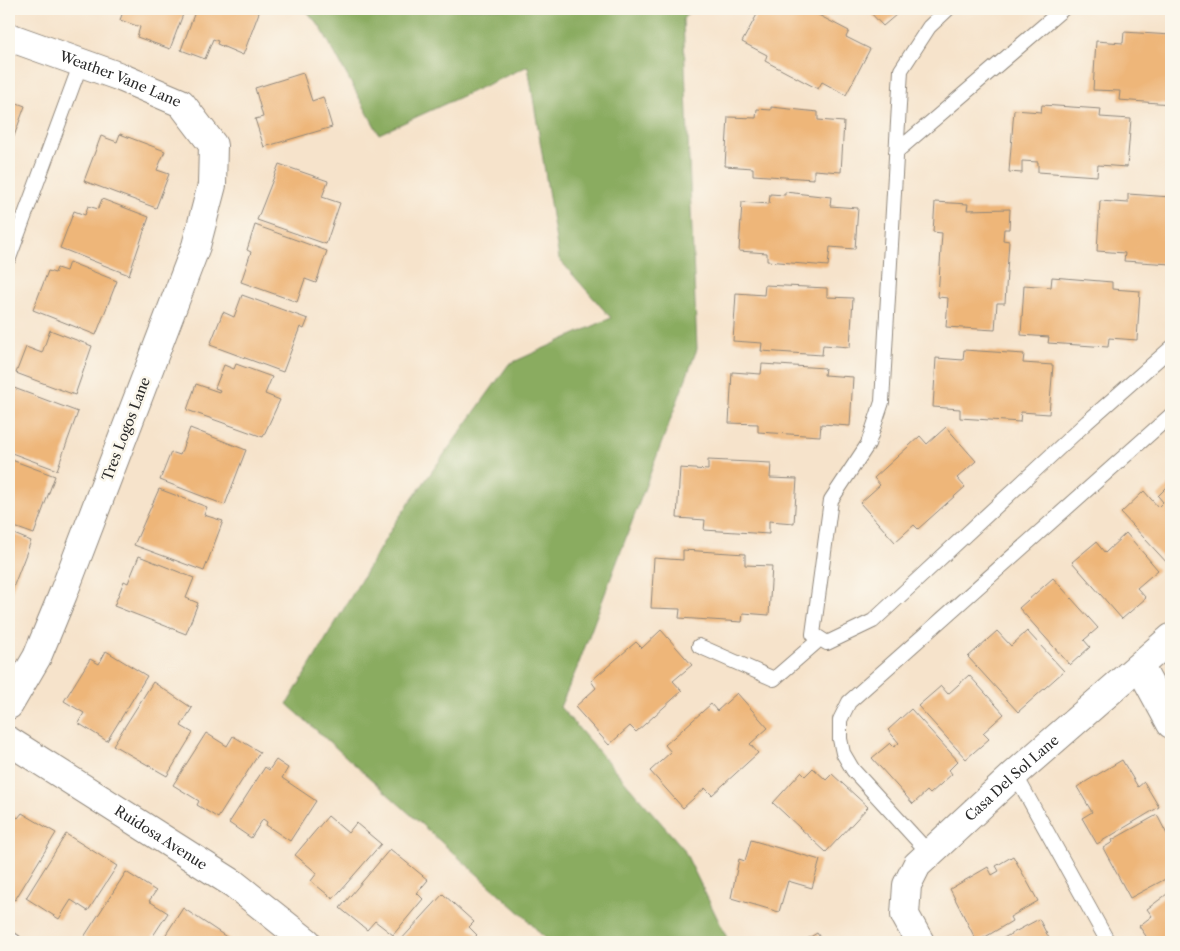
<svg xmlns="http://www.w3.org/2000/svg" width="1180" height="951" viewBox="0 0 1180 951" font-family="'Libre Caslon Text',serif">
  <rect width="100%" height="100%" fill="#fbf7ec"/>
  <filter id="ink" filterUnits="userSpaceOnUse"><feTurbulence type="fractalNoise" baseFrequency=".02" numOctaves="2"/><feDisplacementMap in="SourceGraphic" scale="10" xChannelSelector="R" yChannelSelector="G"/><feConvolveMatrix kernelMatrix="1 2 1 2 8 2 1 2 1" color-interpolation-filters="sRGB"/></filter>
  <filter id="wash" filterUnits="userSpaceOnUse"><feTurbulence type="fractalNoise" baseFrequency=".0096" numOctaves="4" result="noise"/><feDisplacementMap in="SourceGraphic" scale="20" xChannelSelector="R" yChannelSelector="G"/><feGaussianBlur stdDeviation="1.12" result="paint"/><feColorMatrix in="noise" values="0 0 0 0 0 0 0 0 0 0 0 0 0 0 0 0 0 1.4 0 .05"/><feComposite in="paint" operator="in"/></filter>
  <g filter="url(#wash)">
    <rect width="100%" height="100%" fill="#f6e3cb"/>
    <path fill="#8aac60" stroke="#5a6c46" d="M305,9h387l-9,10 14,330 -120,319 -17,39 123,141 46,94h-181l-23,-25 -238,-213 108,-181 114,-159 102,-46 -52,-59 -31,-193 -149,68 -58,-106z"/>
    <g id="blocks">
      <path fill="#eeb679" d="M124,9h61l-15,40 -33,-12 3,-10 -20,-7z
        M196,9l64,1 -17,45 -26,-11 1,-3 -5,-2 -8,20 -24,-9z
        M760,9h23l6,3 2,-3h16l42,22 -3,6 24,12 -24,46 -24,-13 -4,7 -53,-28 2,-6 -25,-13z
        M867,9h36l-20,17z
        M1124,32l47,3v69l-52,-4 1,-9 -27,-1 3,-49 27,2z
        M303,73l9,28 11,-4 9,30 -68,20 -9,-28 8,-2 -8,-29z
        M9,100l16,6 -16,44z
        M1042,105l59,4 -1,8 31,2 -4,48 -29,-2 -1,11 -59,-4v-10l-16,-1v12l-13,-1 5,-62 27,2z
        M771,107l47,5v8l26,2 -3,50 -27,-2v9l-61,-4v-7l-28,-2 3,-49 28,1 1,-9 14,1z
        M120,134l45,17 -8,19 12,4 -13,34 -72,-27 17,-45 16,6z
        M279,164l49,17 -6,16 18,6 -14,41 -69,-24z
        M785,192l46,5 -1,9 28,2 -3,41 -25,-2 -2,19 -61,-5v-8l-28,-2 3,-49 27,2 1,-10 15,1z
        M1128,194l43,3v67l-47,-3 1,-8 -28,-2 3,-50 28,2z
        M102,199l47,18 -20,58 -69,-27 14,-37 11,4 3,-9 10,3z
        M935,202l33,2 -1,6 43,-1 -1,20h-5l-1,11 6,1 -4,62h-8l-2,27 -49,-3 2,-29 -10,-1 4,-64 -9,-1z
        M255,225l72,26 -11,32 -11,-4 -8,23 -56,-20 10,-30 -4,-2z
        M69,262l48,19 -21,54 -63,-25 15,-39 7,2 2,-5 9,3z
        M1052,277l60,5v7l28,2 -3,49 -28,-2 -1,9 -60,-4 1,-6 -28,-2 3,-50 27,2z
        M765,285l62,3v9l26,1 -3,49 -27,-2 -1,10 -61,-4 1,-8 -29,-2 3,-48 28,2z
        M242,295l66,24 -4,10 -4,-2 -17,45 -73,-27 13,-33 11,5z
        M50,330l42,16 -17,49 -59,-22 10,-26 16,6z
        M964,350l60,4 -1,9 30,2 -4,49 -28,-2 -1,10 -60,-4v-9l-27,-2 3,-49 27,2z
        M236,364l36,13 -7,17 15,6 -17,37 -76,-27 9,-26 23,8 1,-2 -5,-2 9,-23 10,4z
        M762,364l63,4 -1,7 29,2 -3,49 -29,-2 -1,12 -62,-4v-8l-29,-1 3,-51 29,2z
        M14,388l64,24 -21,58 -48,-18v-50z
        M946,427l30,34 -19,17 8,9 -47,42 -4,-4 -19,17 -35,-39 20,-18 -6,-7 46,-42 7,8z
        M190,428l56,22 -21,55 -65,-25 11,-28 9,3z
        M9,459l46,17 -21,58 -25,-9z
        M708,460l63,3 -1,15 27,1 -3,44 -25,-2v13l-65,-4 1,-10 -28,-2 3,-50 28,2z
        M1171,483v80l-2,2 -48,-52 23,-22 14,16 5,-5 -5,-6z
        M159,489l48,18 -3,8 19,6 -19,50 -70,-26z
        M9,532l22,9 -22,57z
        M1126,533l32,37 -21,18 9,10 -24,21 -50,-57 24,-20 9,11z
        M683,550l62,4v11l27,1 -3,49 -26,-2 -1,9 -63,-4 1,-9 -29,-1 3,-50 29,2z
        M139,556l55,22 -8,20 12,5 -12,31 -72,-28 10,-25 4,2z
        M1053,578l45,50 -14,12 6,7 -20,18 -51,-57z
        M661,630l31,35 -19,16 9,10 -46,41 -6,-6 -21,19 -34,-38 21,-19 -5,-7 45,-39 6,6z
        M997,631l14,15 16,-15 37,40 -46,41 -50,-55z
        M106,651l41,25 -40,65 -29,-18 6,-10 -20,-12 26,-42 9,5z
        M969,675l35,39 -21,19 6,6 -23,20 -48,-53 23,-20 7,8z
        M153,682l39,26 -11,18 12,7 -26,43 -54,-31z
        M737,693l31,35 -18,16 8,9 -46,42 -7,-7 -22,20 -33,-37 21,-19 -6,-7 46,-41 6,7z
        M911,709l47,52 -9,9 3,4 -22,20 -3,-3 -14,13 -41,-46 18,-15 4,4 5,-4 -11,-13z
        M206,733l21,13 6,-10 27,16 -42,66 -21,-13 2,-4 -26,-16z
        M276,760l12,8 -6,10 34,23 -26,40 -24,-16 1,-3 -4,-3 -12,19 -22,-15 36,-56 4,3z
        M1122,760l16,27 6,-5 15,25 -62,37 -15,-26 10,-6 -15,-25z
        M813,768l13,12 6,-6 36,33 -42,45 -53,-49 28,-31 4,4z
        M9,812l9,6 4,-5 34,20 -41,67 -6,-4z
        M1157,815l14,27v34l-41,22 -27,-50 10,-6 -1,-2z
        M328,816l20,17 8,-10 25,21 -48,55 -22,-18 6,-8 -22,-18z
        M66,834l51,32 -29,45 -17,-11 -12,19 -33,-21z
        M751,840l69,20 -8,28 -24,-7 -9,31 -48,-14 8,-39 6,2z
        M390,849l38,31 -11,13 6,6 -30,36 -18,-14 -8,9 -27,-22z
        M1013,856l25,45 -28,16 2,4 -35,21 -27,-53 38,-22 4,8 7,-4 -3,-5z
        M126,872l30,19 -7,10 19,12 -19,29h-56l-9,-5z
        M1171,891v51h-21l-11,-16 13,-10 -5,-7z
        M443,894l31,28 -5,5 8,8 -7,7h-71z
        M183,908l51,34h-73z
        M1039,919l12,23h-55z
        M817,933l6,9h-21z"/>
    </g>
  </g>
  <g filter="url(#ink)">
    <use href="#blocks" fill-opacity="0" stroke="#90877b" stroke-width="1"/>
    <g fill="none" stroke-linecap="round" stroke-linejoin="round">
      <defs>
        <path id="service" d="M948,9l-19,18 -28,43 -19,332 -14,42 -37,56 -18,134 14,9 46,-22 214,-199 84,-74
          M896,152l167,-143
          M9,258l72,-195
          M699,646l75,33 46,-40
          M1015,774l93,168
          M929,853l-76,-83 -10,-17 -3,-14v-19l9,-18 322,-287
          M9,938l6,4"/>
        <g id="minor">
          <path id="s1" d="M9,37l109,39 63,27 32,42 -1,40 -16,61 -133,348 -26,63 -28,48"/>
          <path d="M1140,667l31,57"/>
          <path id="s2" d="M9,741l225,143 73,58"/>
          <path id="s3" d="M920,942l-15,-27 2,-30 10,-20 98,-91 156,-136"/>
        </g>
      </defs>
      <use href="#service" stroke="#90877b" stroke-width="16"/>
      <use href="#minor" stroke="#90877b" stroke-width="30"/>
      <use href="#service" stroke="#fff" stroke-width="14"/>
      <use href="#minor" stroke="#fff" stroke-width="28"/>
    </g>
  </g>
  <g text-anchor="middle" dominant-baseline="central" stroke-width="5" stroke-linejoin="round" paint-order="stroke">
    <g font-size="14" fill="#2b2b2b" stroke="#fbf7ec">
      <text stroke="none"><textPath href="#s1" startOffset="119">Weather Vane Lane</textPath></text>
      <text transform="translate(126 429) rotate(-69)">Tres Logos Lane</text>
      <text stroke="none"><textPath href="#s3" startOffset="212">Casa Del Sol Lane</textPath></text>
      <text stroke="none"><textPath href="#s2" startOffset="180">Ruidosa Avenue</textPath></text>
    </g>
  </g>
  <rect width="1180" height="951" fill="none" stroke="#fbf7ec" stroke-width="30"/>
</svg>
